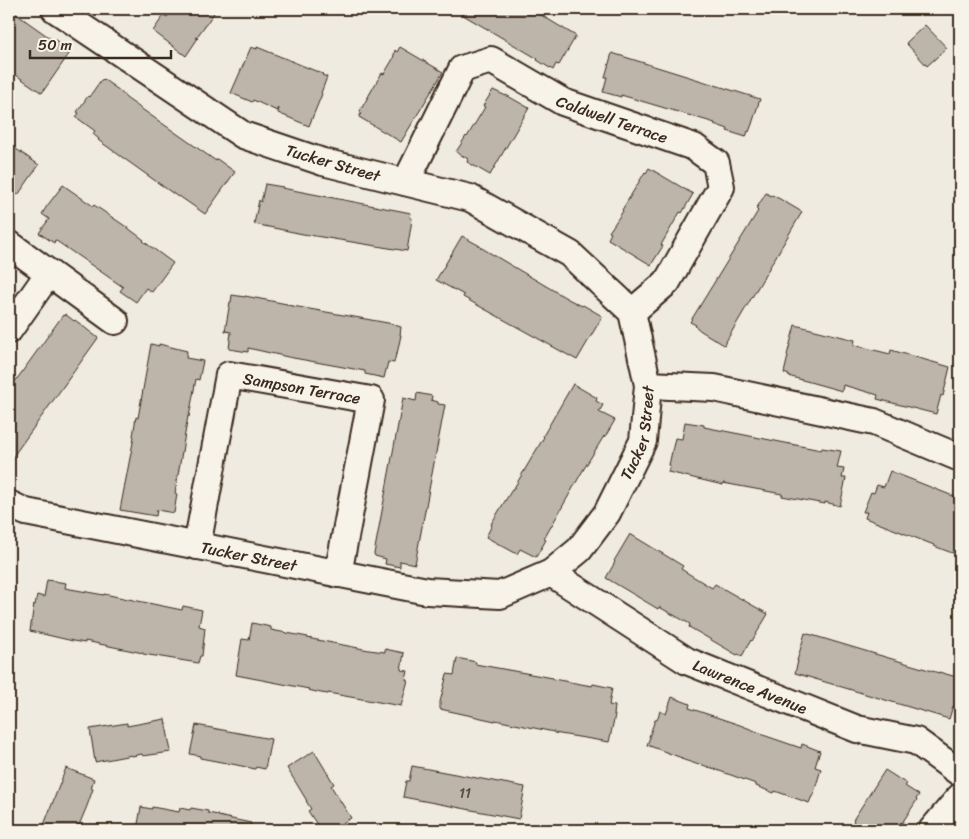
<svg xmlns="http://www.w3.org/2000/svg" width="969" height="839" viewBox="0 0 969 839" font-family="Sriracha,sans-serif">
  <rect width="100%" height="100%" fill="#efebe0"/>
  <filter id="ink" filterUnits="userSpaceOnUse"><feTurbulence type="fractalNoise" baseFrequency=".02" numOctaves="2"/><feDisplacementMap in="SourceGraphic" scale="10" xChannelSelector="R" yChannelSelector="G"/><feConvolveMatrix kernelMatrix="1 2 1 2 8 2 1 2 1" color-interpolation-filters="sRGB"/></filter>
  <g filter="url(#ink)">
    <path fill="#bdb5aa" stroke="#3b2a1e" d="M9,9l44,31 1,-1 17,12 -29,42 -26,-18 -7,7z
      M173,9h44l-21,29h2l-12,18 -33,-25 11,-16 3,2z
      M453,9h78l45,27 -17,29 -3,-1 -3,6 -16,-10 1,-1z
      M925,25l22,23 -20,18 -21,-23z
      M251,47l6,2v-2l66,27 -1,1 5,2 -6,16 1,1 -13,32 -31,-13 1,-5 -2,3 -24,-11 -1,2 -21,-9z
      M400,47l43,25 -42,70 -42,-25 3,-5 -2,-1 17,-30 5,-8 2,1 9,-15 2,-9 2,2z
      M612,53l148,46 -8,25 -3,8 -1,-1 -2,6 -19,-6 1,-2 -14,-5 1,-1 -94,-28v2l-18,-5 4,-15h-2z
      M103,79l17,12 6,7 90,63 1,-2 18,13 -30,42 -26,-18 -1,1 -80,-57 1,-1 -6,-5 2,-3 -19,-14 3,-4 -2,-1 11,-16 1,1 12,-17h1z
      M493,90l13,6v-1l23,13 -39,67 -23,-13 1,-3 -12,-7 10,-16 1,1 18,-30 -2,-1z
      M9,144l30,21 -21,30 -9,-6z
      M649,168l44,26 -11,19 -2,-1 -19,33 2,1 -12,19 -43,-26 3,-6 -2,-1 14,-21 -1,-1 23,-38 1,1z
      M265,184l18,3 -1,1 129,25 -1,5h2l-1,8 -4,25 -104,-17 -49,-10 5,-24 2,2z
      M63,185l30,21 1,-1 34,23 16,12 -1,1 30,22 -21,29 -6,-4 -10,14 -16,-11 3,-4 -68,-47 -1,3 -15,-10 10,-14 -7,-5 5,-8z
      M766,193l5,3 1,-1 8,4 22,13 -78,133 -23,-14 -6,-5 1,-1 -6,-3 68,-111 -2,-2z
      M462,236l18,10v1l88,52 14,7 1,-1 19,11v1l-25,43 -98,-54 -16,-9 1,-2 -28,-15z
      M232,295l13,2v-1l42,8v1l101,18 13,4 -1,8h1l-4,19h-1l-2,9 -6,-1 -4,16 -19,-4v-3l-77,-14 -40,-9v4l-19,-3 2,-17 -6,-1 5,-29h1z
      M65,314l9,7 1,-1 23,18 -89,124v-72l54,-75 1,1z
      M795,325l60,15 -1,5 36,9 1,-4 59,17 -7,29 -2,-1 -5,19 -59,-15 1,-4 -35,-10 -1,6 -54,-15 1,-1 -5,-2 4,-17 -1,-1z
      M151,344l8,2v-2l28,7 -1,7 17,3 -4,19 -3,-1 -7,38 -1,-1 -13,77 2,1 -3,19 -17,-3 -1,6 -36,-6 14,-73 -1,-1 3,-19 2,1z
      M573,384l24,14 -1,3 7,4 -4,7 16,8 -10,17 -1,-1 -22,36 -38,67 2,1 -10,17 -16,-8 -3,5 -31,-17 6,-12 -1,-1 22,-36h1l30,-51 -1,-1z
      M417,393l15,3 -1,4 7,2v2l7,1 -30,159 -15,-3v6l-15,-3 1,-5 -11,-3 -1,-2 29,-156 13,3z
      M685,422l19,3v2l117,23 1,-2 19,3 -4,17 7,1 -2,9h4l-6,28 -15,-4v2l-43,-8v-2l-59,-11v2l-55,-13 2,-7h-1l6,-27 7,1z
      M890,471l68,27 -2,5 4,1v51l-8,-3v1l-18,-7v-1l-69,-27 2,-6h-4l8,-20 3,1 3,-8 7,2z
      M630,534l53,32 -2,3 31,19 3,-4 53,30 -16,27 -1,-1 -9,16 -4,-2 -1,1 -48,-28 1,-3 -31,-17 -1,2 -52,-31 9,-16 -1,-1z
      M47,580l19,3 -1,5 39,7v-1l78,16 1,-4 19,4 -3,16 6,2 -3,28h-2l-2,7 -55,-9v-1l-58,-12v2l-12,-2 -43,-10 4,-27 1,1 2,-10 7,2z
      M252,623l19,4v3l37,7 -1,1 62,12 16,2v-3l19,4 -3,17 7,1 -2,9h2l-7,26 -73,-13v1l-7,-1 -13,-3 1,-1 -73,-14 6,-36 7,1z
      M805,633l134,40v-1l21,6v30l-7,-2 -4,13 -154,-46 3,-12h-1z
      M457,658l19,4 -1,2 78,14v1l39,7 1,-2 19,4 -3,17 6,1 -1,9h1l-6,27 -55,-9v-1l-59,-12v1l-55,-12v-7l7,-28 7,1z
      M672,697l18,7 -1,4 51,17 23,9v1l38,13 1,-4 18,7 -5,16 6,2 -8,27h-1l-3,7 -34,-12 -1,2 -18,-7v-2l-56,-20 -1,1 -18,-6 1,-1 -35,-13 3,-8h-1l6,-17h2l3,-9 6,3z
      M165,719l6,33 -28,4 -1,-2 -10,2v-1l-37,7 -5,-33 37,-6v3z
      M196,725l75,14 -6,30 -9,-2 -1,2 -18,-4 -37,-7v-2l-10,-2z
      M314,751l20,33 -3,2 20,32 -20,12h-8l-3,-5 -2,1 -10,-15 3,-2 -5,-8h1l-20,-33z
      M412,766l113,21 -6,32 -116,-22 3,-16h3z
      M66,768l28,11 -3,9 2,1 -6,17 -10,24h-35z
      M885,770l22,14 -2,2 14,9 -3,4 1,1 -15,23 -1,-1 -6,8h-47l6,-9 -1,-1z
      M141,807l11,2v-2l27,5 1,-4 10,2 1,-2 17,3v2l10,2v1l33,7 -1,7h-113z"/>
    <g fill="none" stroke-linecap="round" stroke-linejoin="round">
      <defs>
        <g id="minor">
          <path id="s1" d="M406,182l56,-113 29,-9 72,42 131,45 22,16 5,24 -54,95 -35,30"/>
          <path d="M9,244l106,77"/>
          <path d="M9,330l40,-57"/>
          <path d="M648,385l66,3 160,34 86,36"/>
          <path id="s2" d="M9,504l17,8 401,79 73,4 51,-22 28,-23 28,-37 36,-72 5,-56 -16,-73 -62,-58 -100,-56 -147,-36 -80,-27 -188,-126"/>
          <path id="s3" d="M197,546l32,-171 142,25 -33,174"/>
          <path id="s4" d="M551,573l136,88 170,68 59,12 44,32"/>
          <path d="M932,830l28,-33"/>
        </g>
      </defs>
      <use href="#minor" stroke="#3b2a1e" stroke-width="30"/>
      <use href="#minor" stroke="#f7f3e8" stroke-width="26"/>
    </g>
  </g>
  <g text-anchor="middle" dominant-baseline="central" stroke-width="4" stroke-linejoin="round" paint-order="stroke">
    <g font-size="14" fill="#5c4d41">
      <text x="465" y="793">11</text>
    </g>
    <g font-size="16" fill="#3b2a1e" stroke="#f7f3e8">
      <text stroke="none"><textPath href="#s1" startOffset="292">Caldwell Terrace</textPath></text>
      <text transform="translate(333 163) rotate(16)">Tucker Street</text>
      <text stroke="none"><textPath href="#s3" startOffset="248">Sampson Terrace</textPath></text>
      <text stroke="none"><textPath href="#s2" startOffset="726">Tucker Street</textPath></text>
      <text stroke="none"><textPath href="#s2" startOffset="246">Tucker Street</textPath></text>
      <text stroke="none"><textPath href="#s4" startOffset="230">Lawrence Avenue</textPath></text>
    </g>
  </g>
  <rect width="969" height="839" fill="none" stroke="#f7f3e8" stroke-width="30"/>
  <rect x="15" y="15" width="939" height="809" fill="none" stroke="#3b2a1e" stroke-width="2" filter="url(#ink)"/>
  <path d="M30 50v8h141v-8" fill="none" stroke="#3b2a1e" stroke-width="2.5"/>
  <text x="38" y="50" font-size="15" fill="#3b2a1e" stroke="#f7f3e8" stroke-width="4" paint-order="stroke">50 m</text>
</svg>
